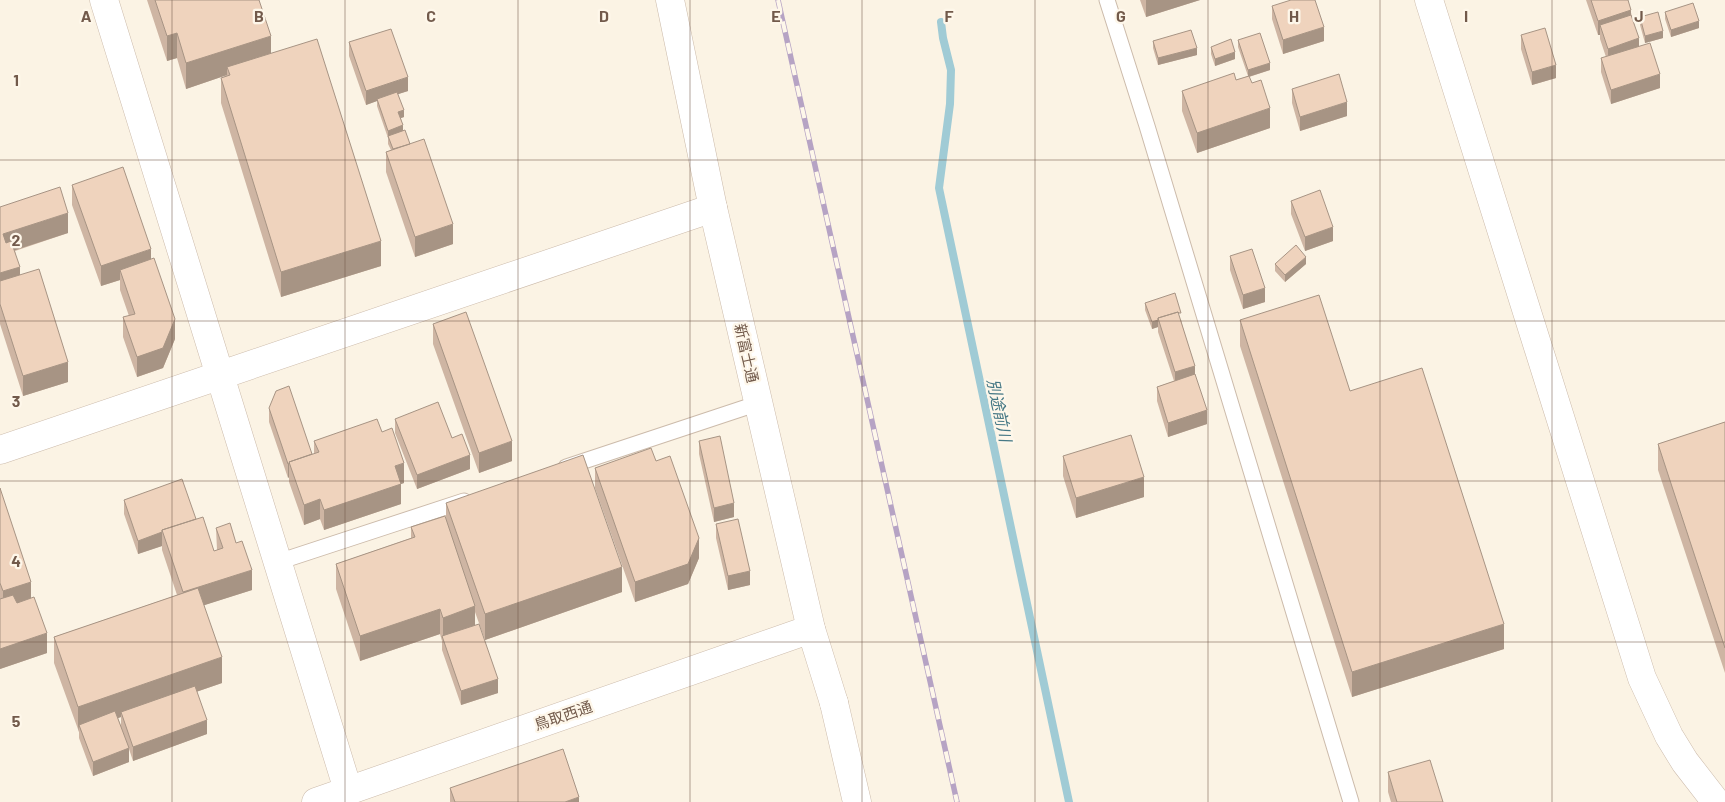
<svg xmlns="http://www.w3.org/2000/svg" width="1725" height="802" viewBox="0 0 1725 802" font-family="Barlow,'Noto Sans JP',sans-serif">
  <rect width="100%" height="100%" fill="#fbf3e4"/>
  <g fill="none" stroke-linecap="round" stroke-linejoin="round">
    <path stroke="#a0cbd5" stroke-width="8" d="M941,22l2,16 8,32 -1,34 -11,84 130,614"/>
    <defs>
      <path id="service" d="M1107,0l40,126 204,676
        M566,467l193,-64
        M278,562l186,-61"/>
      <path id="minor" d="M104,0l244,790
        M0,450l713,-242
        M834,703l23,99
        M316,802l495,-173"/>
      <path id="tertiary" d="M670,0l43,208 98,421 23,74
        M1429,0l213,678 27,58 16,26 31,40"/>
    </defs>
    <use href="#service" stroke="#ccbbab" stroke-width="17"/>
    <use href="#minor" stroke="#ccbbab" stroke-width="29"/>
    <use href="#tertiary" stroke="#ccbbab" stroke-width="29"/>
    <use href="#service" stroke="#fff" stroke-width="15"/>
    <use href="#minor" stroke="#fff" stroke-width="28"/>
    <use href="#tertiary" stroke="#fff" stroke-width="28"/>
    <defs>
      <path id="rail" d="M778,0l179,802"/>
    </defs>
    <use href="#rail" stroke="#b6a3c4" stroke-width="5.5"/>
    <use href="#rail" stroke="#fef7ea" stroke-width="4" stroke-dasharray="11" stroke-linecap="butt"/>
  </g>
  <path fill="#ceb5a3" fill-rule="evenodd" d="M147,0h112l12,54 110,212 -100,31 -60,-194v-25l6,-3 -41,14 -9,-31 -10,3z
    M1140,0h60l-54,17z
    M1586,0h42l11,46 21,42 -49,16 -10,-32v-14l5,-1 -6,-18v-4h-2z
    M1272,6l52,35 -41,13 -11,-35z
    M1665,12l34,16 -28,9 -6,-18z
    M1640,17l23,21 -18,5 -5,-18z
    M1521,35l35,43 -24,7 -11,-36z
    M1238,40l32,30 -21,7 21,51 -73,25 -15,-42v-20l54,-11 12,-4 -10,-29z
    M1153,41l44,14 -39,10 -5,-17z
    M349,42l59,49 -10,3 6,23 -3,1 2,12 50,114 -38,13 -29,-85v-20l5,-2 -3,-6v-6l-11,-32v-5l-11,4 -17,-49z
    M1211,47l24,12 -20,7 -4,-12z
    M1292,89l55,27 -47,15 -8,-28z
    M72,185l79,74 24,80 -12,29 -26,9 -14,-40v-20l6,-1 -9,-26v-10l-19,6 -29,-81z
    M1291,201l42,40 -28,10 -14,-37z
    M0,207l68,26 -53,18 5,24 48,107 -45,14 -23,-72z
    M1230,256l35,46 -22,7 -13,-39z
    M1275,264h31l-21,18 -10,-11z
    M1145,303l36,17 14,54 12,50 -39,13 -11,-36v-14l17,-6 -16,-49v-5l-6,2 -7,-19z
    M1240,320l110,71 154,258 -152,48 -112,-351z
    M433,324l79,137 -33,12 -46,-129z
    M269,408l43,46h2v-13l68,-9 22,51 -3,1v20l-77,26 -4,-11 -16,6 -15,-43v-5l-1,1 -19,-56z
    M395,419l57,19 18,31 -53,20 -22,-56z
    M1725,422v251l-67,-203v-26z
    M699,441l35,76 -20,5 -15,-68z
    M1063,456l81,41 -68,21 -13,-42z
    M656,461l43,97 -11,26 -53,18 -40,-114v-20z
    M0,488l31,110 16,55 -47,16z
    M124,500l72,19 18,32 3,-1 -1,-22 36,62 -48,15 18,78 -26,9 11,42 -74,27 -4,-12v13l-36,14 -14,-38v-6l-25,-69v-26l123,-42 -15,-45v-4l-24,8 -14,-40zM121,717v9l-3,-8z
    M446,503l176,89 -137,48 -10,-28v13l23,68 -37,12 -19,-55v-9l-2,-7 -80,27 -24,-72v-25l75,-26v-11l35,-7z
    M716,524l34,61 -22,5 -12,-52z
    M1388,772l55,30h-52l-3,-10z
    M450,788l129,14h-129z"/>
  <path fill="#a79484" d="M1146,0h54l-54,17z
    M1631,10v14l-31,1v10h-2v-14z
    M1699,21v7l-28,9v-7z
    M1324,27v14l-41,13v-14z
    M1663,31v7l-18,5v-7z
    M177,33v25l-10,3v-25z
    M271,36v25l-44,6v8l-41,14v-26z
    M1639,38v14l-31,11v-14z
    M1197,48v7l-39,10v-7z
    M1235,52v7l-20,7v-7z
    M1270,63v7l-22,7v-7z
    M1556,65v13l-24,7v-13z
    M1660,74v14l-49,16v-14z
    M408,77v14l-31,10v-2v2l-11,4v-14z
    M1347,102v14l-47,15v-14z
    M1270,108v20l-73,25v-20z
    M404,110v7l-6,2v-7z
    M403,125v8l-15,5v-7z
    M68,213v20l-65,21v-20z
    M453,224v20l-38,13v-20z
    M1333,227v14l-28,10v-14z
    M381,241v25l-100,31v-25z
    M151,249v20l-31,1v10l-19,6v-20z
    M1306,257v7l-21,18v-7z
    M20,267v20l-20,6v-20z
    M1265,288v14l-22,7v-14z
    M175,319v20l-12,29 -26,9v-20z
    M1158,320v7l-6,2v-7z
    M68,362v20l-45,14v-20z
    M1195,366v13l-20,7v-14z
    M1207,410v14l-39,13v-14z
    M512,441v20l-33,12v-20z
    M470,455v14l-53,20v-14z
    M289,463v14l-1,1v-14z
    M404,463v20l-3,1v20l-77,26v-20l71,-44z
    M1144,477v20l-68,21v-20z
    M320,499v20l-16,6v-20z
    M734,503v14l-20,5v-14z
    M162,532v14l-24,8v-13z
    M699,538v20l-11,26 -53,18v-20z
    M622,567v25l-137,48v-26z
    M252,570v20l-69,22v-20z
    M750,571v14l-22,5v-14z
    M31,582v20l-28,9v-20z
    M475,606v26l-32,6v-20z
    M440,609v25l-80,27v-25z
    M1504,624v25l-152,48v-25z
    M47,633v20l-47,16v-20z
    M222,657v26l-99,34 -2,-5v5l-40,14 -2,-6 -1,7v-25z
    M498,679v14l-37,12v-14z
    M207,720v14l-74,27v-14z
    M129,748v14l-36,14v-14z
    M579,797v5h-14z"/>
  <path fill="#efd3bd" stroke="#a79484" d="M155,0h104l12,36 -85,27 -9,-30 -10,3z
    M1291,0h24l9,27 -41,13 -11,-34z
    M1591,0h37l3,10 -33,11z
    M1693,3l6,18 -28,9 -6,-18z
    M1658,12l5,19 -18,5 -5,-19z
    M1631,15l8,23 -31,11 -8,-24z
    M1545,28l11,37 -24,7 -11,-37z
    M391,29l17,48 -42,14 -17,-49z
    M1191,30l6,18 -39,10 -5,-17z
    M1260,33l10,30 -22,7 -10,-30z
    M317,39l64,202 -100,31 -60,-194 9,-3 -3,-8z
    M1231,39l4,13 -20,7 -4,-12z
    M1650,43l10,31 -49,16 -10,-32z
    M1234,73l2,7 13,-4 3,7 9,-3 9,28 -73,25 -15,-42z
    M1339,74l8,28 -47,15 -8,-28z
    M397,92l7,18 -6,2 5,13 -15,6 -11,-32z
    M405,130l5,14 -17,5 -5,-13z
    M424,139l29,85 -38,13 -29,-85z
    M123,167l28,82 -50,17 -29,-81z
    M60,187l8,26 -65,21 3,9 5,-2 9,26 -20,6v-66z
    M1320,190l13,37 -28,10 -14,-36z
    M1296,245l10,12 -21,18 -10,-11z
    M1252,249l13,39 -22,7 -13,-39z
    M154,258l21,61 -12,29 -26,9 -14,-40 12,-3 -15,-44z
    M39,269l29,93 -45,14 -23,-72v-23z
    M1175,293l6,20h-2l-1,-1 -20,6v2l-6,2 -7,-19z
    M1319,295l31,96 72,-23 82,256 -152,48 -112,-352z
    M466,312l46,129 -33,12 -46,-129z
    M1178,312l17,54 -20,6 -17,-54z
    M1195,374l12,36 -39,13 -11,-36z
    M289,386l23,68 -23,8 1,1 -2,1 -19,-56 7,-17z
    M438,402l14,36 10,-4 8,21 -53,20 -22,-56z
    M377,419l5,13 10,-4 12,35 -9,3 6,18 -77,26 -4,-11 -16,6 -15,-43 30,-10 -5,-11z
    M1725,422v226l-67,-204z
    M1131,435l13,42 -68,21 -13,-42z
    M720,436l14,67 -20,5 -15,-67z
    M651,448l5,13 14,-5 29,82 -11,26 -53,18 -40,-114z
    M583,455l39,112 -137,47 -39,-111z
    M182,479l14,40 -34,11v2l-24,9 -14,-41z
    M0,488l31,94 -28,9 -3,-8z
    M445,516l30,90 -32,12 -3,-9 -80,27 -24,-72 79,-27 -4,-10z
    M203,517l11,34 9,-3 -7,-20 14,-5 6,20 6,-2 10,29 -69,22 -21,-62z
    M738,519l12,52 -22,5 -12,-52z
    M198,588l24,69 -144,50 -24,-70z
    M13,595l4,8 17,-6 13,36 -47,16v-50z
    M479,624l19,55 -37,12 -19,-55z
    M195,686l12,34 -74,27 -12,-35z
    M115,711l14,37 -36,14 -14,-37z
    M563,749l16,48 -14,5h-110l-5,-14z
    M1430,760l13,42h-46l-9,-30z"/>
  <path fill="none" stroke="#725a4b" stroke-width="1" stroke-opacity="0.55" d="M172,0v802M345,0v802M518,0v802M690,0v802M862,0v802M1035,0v802M1208,0v802M1380,0v802M1552,0v802M0,160h1725M0,321h1725M0,481h1725M0,642h1725"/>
  <g text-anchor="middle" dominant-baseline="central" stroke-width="4.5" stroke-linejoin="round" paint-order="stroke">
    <g font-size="15" fill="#725a4b" stroke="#fef7ea">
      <text transform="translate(747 353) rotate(77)">新富士通</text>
      <text transform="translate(563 715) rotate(-19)">鳥取西通</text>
    </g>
    <g font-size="16" font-style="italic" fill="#467885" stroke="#fef7ea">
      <text transform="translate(1000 410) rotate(78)">別途前川</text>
    </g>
  </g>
  <g font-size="16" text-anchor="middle" font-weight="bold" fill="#725a4b" stroke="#fef7ea" stroke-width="4.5" stroke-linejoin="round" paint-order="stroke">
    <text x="86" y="22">A</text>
    <text x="259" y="22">B</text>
    <text x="431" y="22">C</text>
    <text x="604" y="22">D</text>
    <text x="776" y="22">E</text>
    <text x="949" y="22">F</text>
    <text x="1121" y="22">G</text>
    <text x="1294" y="22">H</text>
    <text x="1466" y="22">I</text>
    <text x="1639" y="22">J</text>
    <text x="16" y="86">1</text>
    <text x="16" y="246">2</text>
    <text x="16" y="407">3</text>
    <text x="16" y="567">4</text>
    <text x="16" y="727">5</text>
  </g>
</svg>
